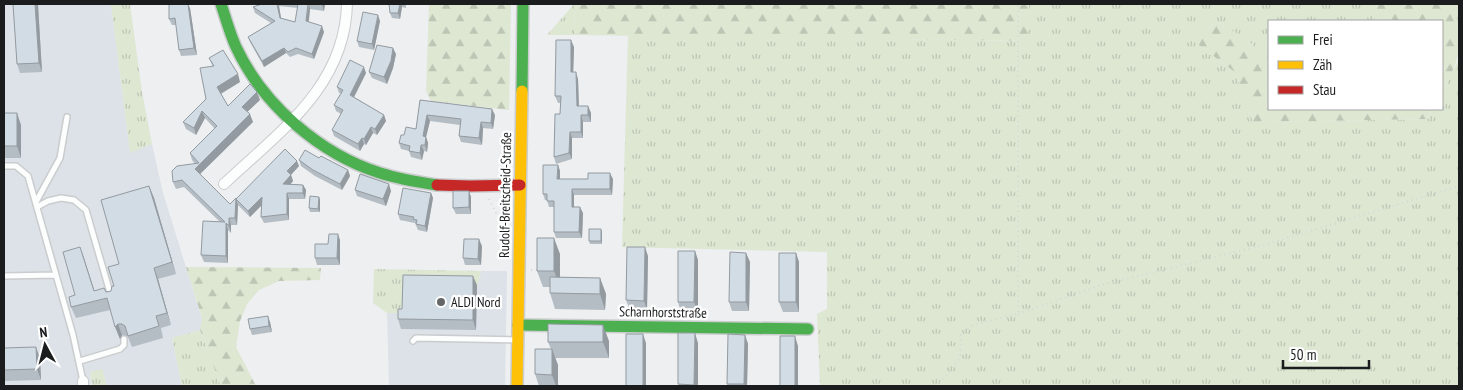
<svg xmlns="http://www.w3.org/2000/svg" width="1463" height="390" viewBox="0 0 1463 390" font-family="'PT Sans Narrow',sans-serif">
  <defs>
    <pattern id="grass-tufts" width="24" height="20" patternUnits="userSpaceOnUse" patternTransform="scale(1.25)"><rect width="24" height="20" fill="#dde7d2"/><path d="M3 7l-1-3M5 7V3M7 7l1-3M15 17l-1-3M17 17v-4M19 17l1-3" fill="none" stroke="#bdc6b4"/></pattern>
    <pattern id="forest-firs" width="22" height="20" patternUnits="userSpaceOnUse" patternTransform="scale(1.25)"><rect width="22" height="20" fill="#dde7d2"/><path d="M5 1l3.5 6h-7zM16 11l3.5 6h-7z" fill="#bdc6b4"/></pattern>
  </defs>
  <rect width="100%" height="100%" fill="#edeff1"/>
  <path fill="#dce2e7" d="M4,4h107l19,148 22,-8 11,49 39,126 -2,11 -28,8 10,48h-75l-5,-16 -12,2 1,12 -11,2h-76z
    M481,271h26l-2,115h-116l-2,-73 16,-1 1,-29 74,1z"/>
  <path fill="url(#grass-tufts)" d="M111,4h19l12,88 10,52 -22,9z
    M574,4l1,31h-28z
    M1029,4h349l-4,17h-105v20l-5,11 -45,-30 -31,14 48,37 17,49 175,-3 5,-10h9v-17l17,-33v327h-639l-3,-72 10,-5v-57l-205,-5 6,-212 399,6z
    M1451,4h8v31l-9,-20z
    M374,269l107,2 -3,13 -74,-1 -1,30h-16l-14,-10z
    M200,330l21,56h-39l-10,-48z
    M102,369l5,17h-15l-2,-14z"/>
  <path fill="url(#forest-firs)" d="M429,4h82l-2,106 -78,-9 -5,-10z
    M574,4h455l-1,37 -453,-6z
    M1378,4h73c-1,15 4,16 8,30 4,21 -8,40 -17,58v-71h-68z
    M1219,22l45,30 5,-11v68h164l-5,10 -175,3 -17,-49 -49,-37z
    M186,267l135,1 -1,12 -41,1 -20,9 -12,14 -7,17 -4,26 20,39h-35l-21,-56 2,-12z"/>
  <g fill="none" stroke-linecap="round" stroke-linejoin="round">
    <defs>
      <path id="lane" d="M4,166h12l12,10 45,159 10,46
        M36,202l24,-44 7,-41
        M37,207l11,-6 13,-3 13,2 12,10 25,86
        M4,276l52,-1
        M413,341l3,-3 101,2
        M80,361l40,-12 4,-4v-6"/>
      <path id="street" d="M224,184c55,-52 121,-97 123,-180
        M83,381v5"/>
      <path id="fast" d="M221,4c5,15 9,30 15,43 27,58 84,107 144,126 19,6 37,9 57,12
        M522,91l1,-87
        M518,325l290,4"/>
      <path id="slow" d="M517,386l5,-295"/>
      <path id="jam" d="M437,185l33,1 50,-1"/>
    </defs>
    <use href="#lane" stroke="#cacccd" stroke-width="8"/>
    <use href="#street" stroke="#cacccd" stroke-width="12"/>
    <use href="#fast" stroke="#cacccd" stroke-width="14"/>
    <use href="#slow" stroke="#cacccd" stroke-width="14"/>
    <use href="#jam" stroke="#cacccd" stroke-width="14"/>
    <path stroke="#d6d6d7" stroke-width="2" stroke-dasharray="1 4" stroke-linecap="butt" d="M489,199l17,34
      M531,270h6
      M1018,314l83,-29 163,-40 195,-59
      M935,386l14,-13 11,-16 1,-23 12,-9 45,-11v-310"/>
    <use href="#lane" stroke="#fcfdfd" stroke-width="5"/>
    <use href="#street" stroke="#fcfdfd" stroke-width="10"/>
    <use href="#fast" stroke="#4caf50" stroke-width="11"/>
    <use href="#slow" stroke="#ffc107" stroke-width="11"/>
    <use href="#jam" stroke="#c62828" stroke-width="11"/>
  </g>
  <path fill="#b5bdc4" fill-rule="evenodd" d="M13,4h25l4,68 -22,1 -3,-9z
    M262,4h63l-1,7 -14,-2 -1,13 15,10 -10,27 -16,-5 -8,3 -4,-4 -22,14 -14,-25 -2,-5 23,-14 -16,-10 -2,-6zM279,6l19,2 -3,14 -14,-4z
    M389,4h17v4l-4,-1 -2,12 -8,-1 -2,-5z
    M190,8l7,47 -16,1 -2,-6 -3,-25h-4l-3,-6z
    M380,21l-6,29 -15,-3 -2,-6z
    M574,47l-1,25 5,7 1,27h9l3,7v9h-8v16h-11v21l-16,5 -2,-7 6,-43 1,-11h-3l-3,-7z
    M396,54l-3,14 -6,16 -15,-6 -3,-6z
    M209,58l31,24 -19,12 7,12 32,-6 -13,12 6,10 -53,52 30,30 6,-6 2,7 -1,20h-6v8l-3,-3v33l-24,-1 -3,-7 19,-33 -36,-35 -8,2 -3,-7 22,-18 -3,-4 -2,-7 25,-24 -10,-11 -9,17 -10,-6 -3,-7 23,-23 7,-32z
    M366,73l-12,24 30,18 2,6 -9,14 -4,-2 -7,12 -2,-1 -4,7 -26,-15 -2,-6 9,-16 -5,-3 -2,-6 7,-12h-2l-2,-6z
    M420,100l75,15 -2,14 -10,-1 -1,17 -21,-3 -2,-6 1,-11 -30,-4 -4,16 2,6 -1,9 -3,-1 -2,9 -11,-3 -2,-6 -8,-2 -2,-6 5,-8 12,-6z
    M4,113l17,12v33h-17z
    M319,158l29,12 2,6 -8,14 -27,-14 -14,-10 -2,-6z
    M558,165l2,6v8h53l-1,16h-38v12l9,6 -1,25h-26l-2,-6v-25h-5l-2,-7h-2l-2,-6z
    M299,166l-8,9 2,6 -2,3 12,1 3,5 -1,9h-16v21l-25,3 -3,-6v-12l-11,12 -12,-12 -2,-6z
    M149,186l5,12 22,76 -18,5 13,46 -10,3 2,10 -31,9 -4,-10 -1,-1 -5,-1 -2,4 -10,-29 -34,8 -5,-11 4,-12 5,-48 14,44 12,1 5,-1 3,-5 5,-22z
    M355,190l36,1 -5,15 -29,-10z
    M469,191l2,6v17h-15l-3,-6z
    M431,193l2,5 -6,34 -9,-2 -3,-7 -15,-3 -2,-6z
    M319,197l1,3v12h-10l-1,-4z
    M602,232v12h-12l-1,-3z
    M340,240v25h-23l-2,-7 13,-14z
    M482,246l-1,19h-16l-2,-7z
    M695,251l3,9v52h-17l-3,-10z
    M746,253l4,9 -1,49h-17l-3,-9z
    M796,253l3,9v50h-16l-4,-10z
    M560,254v23l40,1 6,16 -1,16 -50,-1 -5,-16v-6h-7l-6,-16z
    M648,256l-1,54h-17l-4,-10z
    M477,285l-1,45 -75,-1 -3,-10 4,-10z
    M270,322l2,10 -20,3 -2,-6z
    M745,335l3,9 -1,42h-19l-1,-2z
    M609,341v17h-54l3,7v21h-19l-4,-12 16,-25 -3,-7z
    M698,343v43h-20v-2z
    M4,348l36,10 1,22 -37,1v5z"/>
  <path fill="#939aa0" d="M35,4h3v1l4,67 -3,-9z
    M188,4l2,4 7,47 -3,-7z
    M277,4l2,2 3,18 -2,-6z
    M309,4l1,5 -2,17 -2,-5z
    M322,4h3l-1,7 -2,-6z
    M400,4h1l1,3 -2,12 -2,-6z
    M378,15l2,6 -6,29 -2,-6z
    M322,26l2,6 -10,27 -2,-5z
    M571,40l3,7 -1,32 -2,-7z
    M284,48l2,5 -22,14 -2,-6z
    M393,48l3,6 -3,14 -6,16 -3,-7z
    M364,67l2,6 -14,28 -2,-6z
    M576,72l2,7 1,34 -2,-7z
    M238,74l2,8 -20,12 -3,-7z
    M257,92l3,8 -15,14 -3,-7z
    M588,106l3,7v9l-3,-7z
    M492,109l3,6 -2,14 -2,-6z
    M202,111l3,7 -9,17 -2,-7z
    M17,113l4,12v33l-4,-12z
    M250,114l3,8 -55,54 -3,-7z
    M384,115l2,6 -9,14 -2,-6z
    M427,115l3,6 -4,16 2,6 -1,9 -2,-7 -2,-9z
    M581,115l2,7v16l-2,-6z
    M481,122l2,6 -1,17 -3,-7z
    M371,127l2,6 -7,12 -2,-6z
    M570,132l2,6v21l-3,-6z
    M362,138l2,6 -4,7 -2,-7z
    M421,145l3,6 -2,9 -2,-7z
    M297,161l2,5 -10,11 -2,-6z
    M558,165l2,6v14l-3,-6z
    M348,170l2,6 -8,14 -2,-6z
    M610,173l3,6 -1,16 -2,-6z
    M291,175l2,6 -8,9 -2,-6z
    M389,184l2,7 -5,15 -3,-7z
    M303,185l3,5 -1,9 -2,-6z
    M149,186l5,12 22,76 -4,-12z
    M572,189l2,6v18l-2,-6z
    M469,191l2,6v17l-2,-7z
    M287,193l2,6v21l-2,-6z
    M431,193l2,5 -6,34 -2,-6z
    M262,197l2,6 -14,14 -2,-6z
    M319,197l1,3v12l-2,-3z
    M236,198l2,7 -1,20 -2,-7z
    M580,207l3,6 -1,25 -3,-6z
    M229,218l2,7v8l-2,-7z
    M226,223l2,7v33l-2,-7z
    M601,229l1,3v12l-1,-3z
    M338,234l2,6v25l-3,-7z
    M554,238l6,16v33l-6,-16z
    M479,239l3,7 -1,19 -3,-6z
    M80,247l4,11 14,44 -4,-11z
    M645,247l3,9 -1,54 -3,-9z
    M695,251l3,9v52l-4,-10z
    M746,253l4,9 -1,49 -3,-9z
    M796,253l3,9v50l-3,-10z
    M154,268l4,11 13,46 -4,-12z
    M473,276l4,9 -1,45 -3,-10z
    M600,278l6,16 -1,16 -5,-16z
    M268,316l2,6 2,10 -3,-6z
    M118,324l4,11 -2,4 -5,-12z
    M603,325l6,16v17l-6,-16z
    M695,333l3,10v43h-3l-1,-1z
    M643,334l3,9v43h-3z
    M745,335l3,9 -1,42h-2l-1,-2z
    M795,336l3,10v40h-3z
    M36,347l4,11 1,22 -4,-11z
    M552,349l6,16v21h-2l-4,-11z"/>
  <path fill="#d2dce4" stroke="#939aa0" d="M13,4h22l4,59 -22,1z
    M169,4h19l6,44 -15,2 -4,-32 -6,1z
    M262,4h15l3,14 15,4 3,-18h10l-2,17 16,5 -10,28 -16,-6 -8,4 -4,-4 -22,13 -14,-24 27,-16 -22,-14z
    M389,4h11l-2,9h-8z
    M363,12l15,3 -6,29 -15,-3z
    M556,40h15v32h5l1,34h11v9h-7v17h-11l-1,21 -15,4 1,-43h5l1,-18h-6z
    M377,45l16,3 -2,13 -7,16 -15,-5z
    M223,50l15,24 -21,13 11,19 22,-22 7,8 -15,15 8,7 -55,55 35,35 6,-6 -1,20h-6v8l-3,-3v33l-25,-1 2,-34 22,1 -43,-42 -9,2 -1,-11 5,-5 22,-3 -9,-10 27,-27 -15,-15 -8,17 -11,-6 23,-23 -6,-31 14,-2 -5,-8z
    M350,60l14,7 -14,28 34,20 -9,14 -4,-2 -7,12 -2,-1 -4,6 -26,-14 11,-20 -9,-5 9,-15 -6,-3z
    M420,100l72,9 -1,14 -10,-1 -2,16 -20,-2 2,-17 -34,-4 -4,21 3,1 -1,8h-4l-1,8 -11,-2 1,-5 -11,-3 2,-8h3l2,-8 10,2z
    M4,113h13v33h-13z
    M285,149l12,12 -10,10 4,4 -8,9 20,1v8h-16v21l-26,3 1,-20 -14,14 -12,-12z
    M305,150l14,8 2,-2 27,14 -8,14 -27,-14 -14,-10z
    M543,165h15l-1,14h31v-6h22v16h-38v18h8l-1,25h-25v-31h-7v-7h-4z
    M360,174l29,10 -6,15 -28,-9z
    M149,186l23,76 -18,6 13,45 -11,3 3,10 -31,10 -3,-10 -3,-2h-4l-3,3 -8,-29 -36,9 -2,-10 6,-2 -12,-43 17,-5 14,44 10,-3 2,4 5,-1 1,-5h2l-6,-19 11,-3 -18,-64z
    M403,188l28,5 -6,33 -9,-2 1,-4 -4,-1 1,-2 -16,-3z
    M453,191h16v16l-16,1z
    M310,196l9,1 -1,12 -9,-1z
    M589,229h12v12h-12z
    M329,234h9l-1,24h-22v-14h13z
    M537,238h17v33h-17z
    M464,239h15l-1,20 -15,-1z
    M627,247h18l-1,54 -18,-1z
    M678,251h17l-1,51h-16z
    M730,252l16,1v49h-17z
    M779,253h17v49h-17z
    M403,275l70,1v44l-75,-1v-10h4z
    M550,277l50,1v16l-50,-1z
    M268,316l1,10 -19,3 -2,-10z
    M548,324l55,1v17h-55z
    M678,333h17l-1,52 -16,-1z
    M626,334h17v52h-17z
    M728,334l17,1 -1,49h-17z
    M780,336h15v50h-15z
    M36,347l1,22 -33,1v-22z
    M535,349h17v26l-17,-1z"/>
  <circle fill="#646667" stroke="#fff" stroke-width="2" cx="441" cy="302" r="5"/>
  <g text-anchor="middle" dominant-baseline="central" stroke-width="4.5" stroke-linejoin="round" paint-order="stroke">
    <g font-size="14" fill="#1b1c1d" stroke="#fff">
      <text transform="translate(505 195) rotate(-89)">Rudolf-Breitscheid-Straße</text>
      <text transform="translate(663 312) rotate(1)">Scharnhorststraße</text>
    </g>
    <g font-size="14" fill="#1b1c1d" stroke="#fff" text-anchor="start">
      <text x="451" y="302">ALDI Nord</text>
    </g>
  </g>
  <rect width="1463" height="390" fill="none" stroke="#1b1c1d" stroke-width="10"/>
  <rect x="1268" y="20" width="175" height="90" fill="#ffffff" stroke="#a4a4a5"/>
  <rect x="1278" y="36" width="25" height="8" fill="#4caf50" stroke="#a4a4a5"/>
  <text x="1313" y="45" font-size="15" fill="#1b1c1d">Frei</text>
  <rect x="1278" y="61" width="25" height="8" fill="#ffc107" stroke="#a4a4a5"/>
  <text x="1313" y="70" font-size="15" fill="#1b1c1d">Zäh</text>
  <rect x="1278" y="86" width="25" height="8" fill="#c62828" stroke="#a4a4a5"/>
  <text x="1313" y="95" font-size="15" fill="#1b1c1d">Stau</text>
  <g transform="translate(45 345) rotate(353)" stroke="#ffffff" stroke-width="4" paint-order="stroke">
  <path d="M0-4L9 19L0 12L-9 19Z" fill="#1b1c1d"/>
  <text y="-8" font-size="14" font-weight="bold" text-anchor="middle" fill="#1b1c1d">N</text>
  </g>
  <path d="M1283 360v8h86v-8" fill="none" stroke="#1b1c1d" stroke-width="2.5"/>
  <text x="1290" y="360" font-size="15" fill="#1b1c1d" stroke="#ffffff" stroke-width="4" paint-order="stroke">50 m</text>
</svg>
